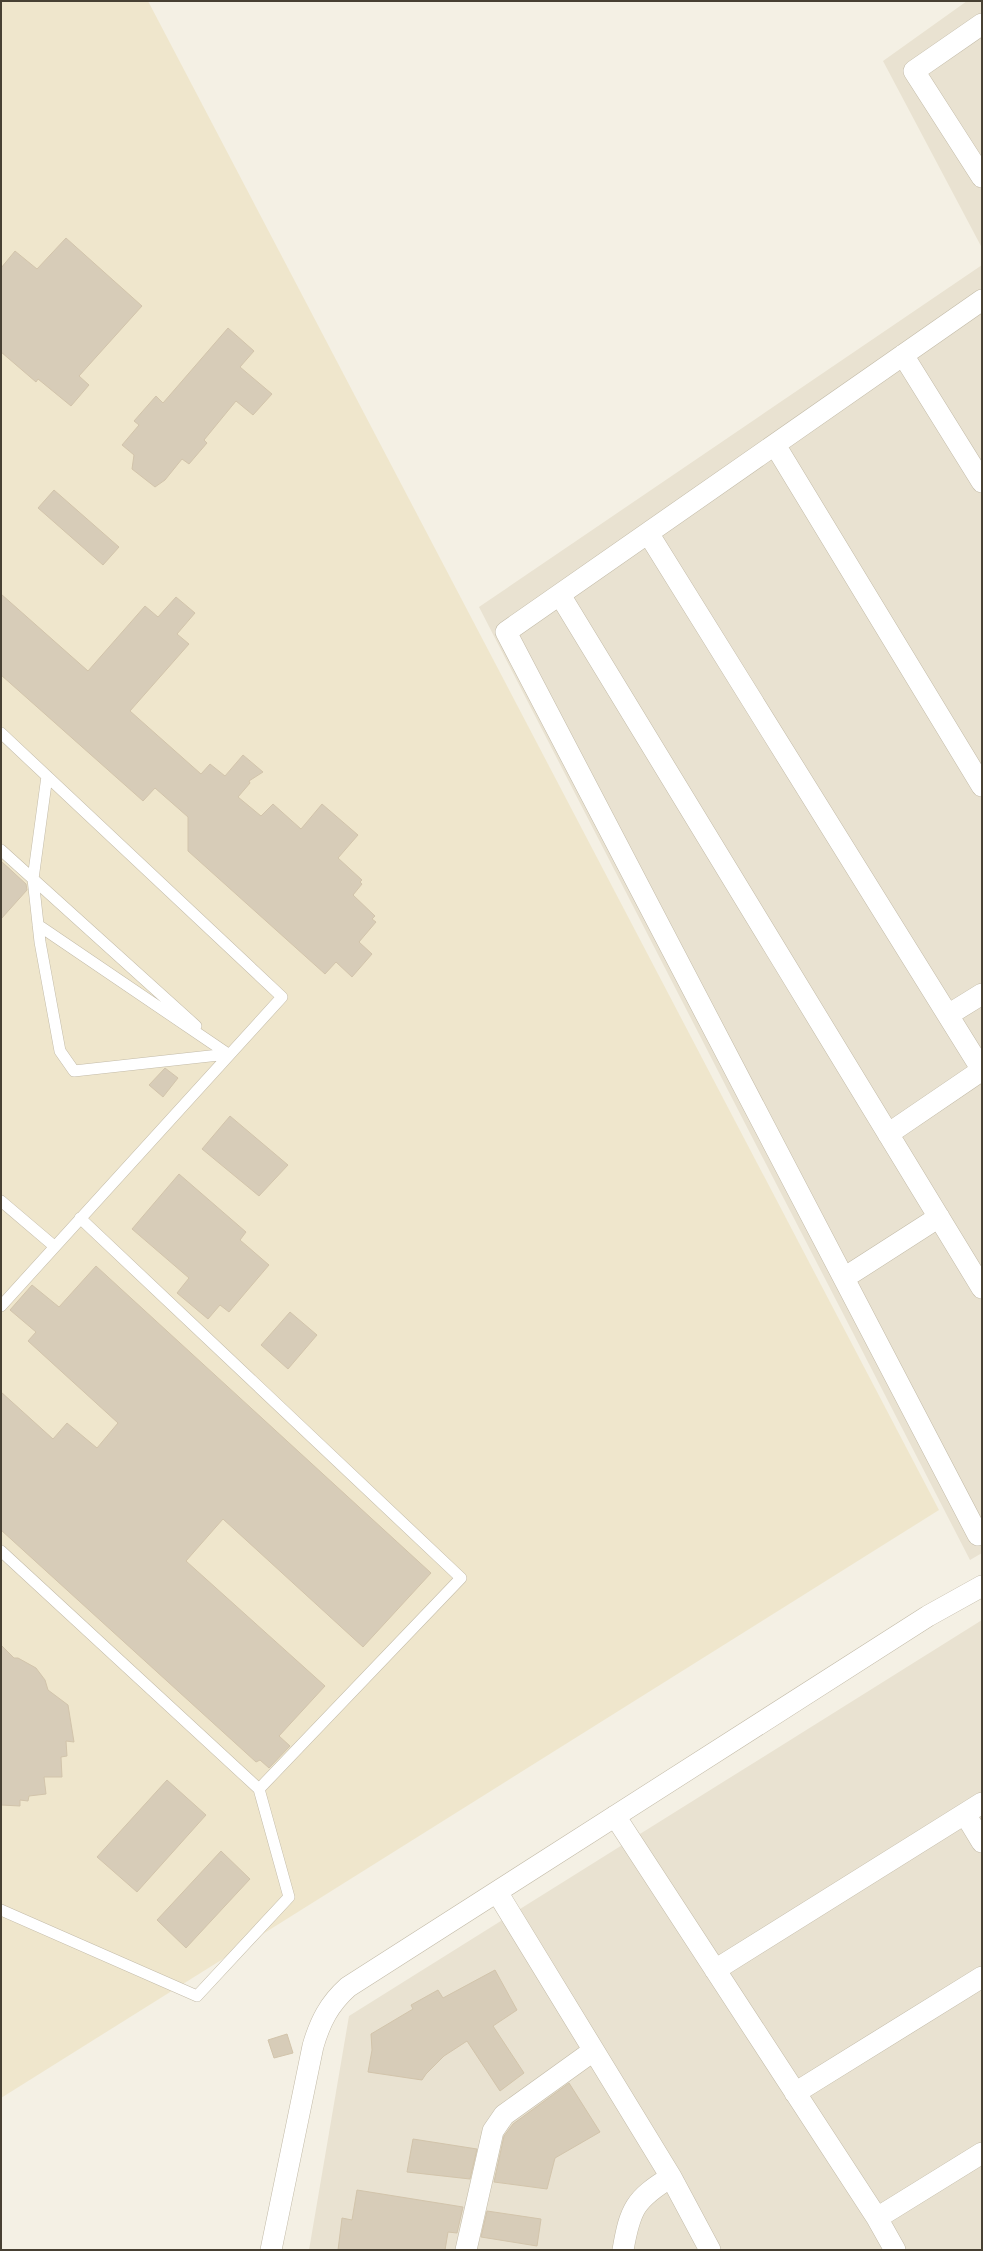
<svg xmlns="http://www.w3.org/2000/svg" width="983" height="2251" viewBox="0 0 983 2251" font-family="'DM Sans',sans-serif">
  <rect width="100%" height="100%" fill="#f4f0e4"/>
  <path fill="#e9e2d1" d="M967,1h15v247l-99,-187z
    M982,265v1288l-12,7 -491,-953z
    M982,1620v630h-673l40,-234z"/>
  <path fill="#efe6cc" d="M1,1h147l791,1509 -938,588z"/>
  <path fill="#d7ccb8" stroke="#d2c4ab" d="M66,238l76,68 -63,70 10,9 -18,21 -33,-27 -2,3 -35,-30v-84l14,-17 22,18z
    M228,328l26,23 -14,16 32,27 -19,21 -17,-14 -32,39 3,3 -18,21 -7,-5 -17,21 -10,7 -23,-18 2,-14 -12,-10 17,-20 -5,-4 22,-25 7,7z
    M54,490l65,57 -16,18 -65,-57z
    M1,594l87,77 57,-65 13,11 18,-20 19,16 -18,21 12,10 -59,67 71,63 9,-10 15,12 18,-21 20,17 -14,9 1,2 -12,14 23,19 12,-12 28,25 21,-25 36,31 -20,23 24,22 -2,2 2,2 -9,11 22,21 -3,3 4,3 -17,20 13,12 -20,23 -16,-15 -11,12 -137,-123v-34l-33,-29 -12,13 -142,-126z
    M1,861l25,23 1,6 -26,29z
    M165,1068l13,10 -15,19 -14,-12z
    M230,1116l58,49 -29,31 -57,-47z
    M179,1174l67,58 -6,8 29,25 -40,47 -9,-7 -12,14 -31,-26 12,-15 -57,-49z
    M96,1266l335,307 -68,74 -140,-128 -37,42 139,125 -46,50 11,10 -21,22 -9,-8 -4,2 -255,-232v-138l52,47 14,-16 30,25 21,-25 -90,-82 8,-9 -26,-22 22,-25 27,22z
    M290,1312l27,23 -29,34 -27,-24z
    M1,1645l13,13h4l18,10 9,12 3,10 20,15 6,37 -8,-1 1,15 -6,1 1,20h-18l2,17 -17,2 -1,5 -8,-1v6l-19,-1z
    M167,1780l39,35 -69,77 -40,-35z
    M221,1851l29,28 -64,69 -29,-28z
    M495,1970l22,40 -24,16 31,47 -24,18 -33,-50 -23,15 -18,18 -4,6 -54,-8 4,-22 -1,-16 42,-25 -2,-4 27,-15 5,8z
    M287,2034l6,19 -19,5 -6,-18z
    M569,2083l31,49 -45,26 -8,31 -53,-7 10,-46 9,-12z
    M413,2139l64,10 -7,30 -63,-7z
    M357,2190l106,17 -6,26 -9,-1 -3,18h-107l4,-32 10,2z
    M487,2211l54,8 -4,27 -56,-9z"/>
  <g fill="none" stroke-linecap="round" stroke-linejoin="round">
    <defs>
      <path id="lane" d="M1,733l281,264 -281,309
        M1,850l195,176
        M38,925l190,129 -154,17 -14,-20 -20,-109 -7,-63 14,-103
        M1,1201l53,45
        M1,1551l258,238 202,-211 -381,-360
        M1,1910l196,86 92,-99 -30,-108"/>
      <path id="street" d="M982,24l-68,47 68,106
        M903,355l79,127
        M775,445l207,341
        M648,533l334,537
        M560,595l422,693
        M948,1015l34,-21
        M888,1134l94,-64
        M844,1278l95,-61
        M978,1535l-472,-903 476,-332
        M965,1814l17,28
        M615,1816l262,402 105,-65
        M497,1892l174,285c-36,22 -41,32 -48,73
        M715,1970l267,-167
        M795,2093l187,-116
        M671,2177l39,73
        M877,2218l18,32
        M271,2250l42,-204c7,-24 16,-42 35,-59l580,-371 54,-30
        M466,2250l27,-119 11,-16 89,-64"/>
    </defs>
    <use href="#lane" stroke="#c3bba8" stroke-width="12"/>
    <use href="#street" stroke="#c3bba8" stroke-width="22"/>
    <use href="#lane" stroke="#fff" stroke-width="11"/>
    <use href="#street" stroke="#fff" stroke-width="21"/>
  </g>
  <rect width="983" height="2251" fill="none" stroke="#474033" stroke-width="4"/>
</svg>
